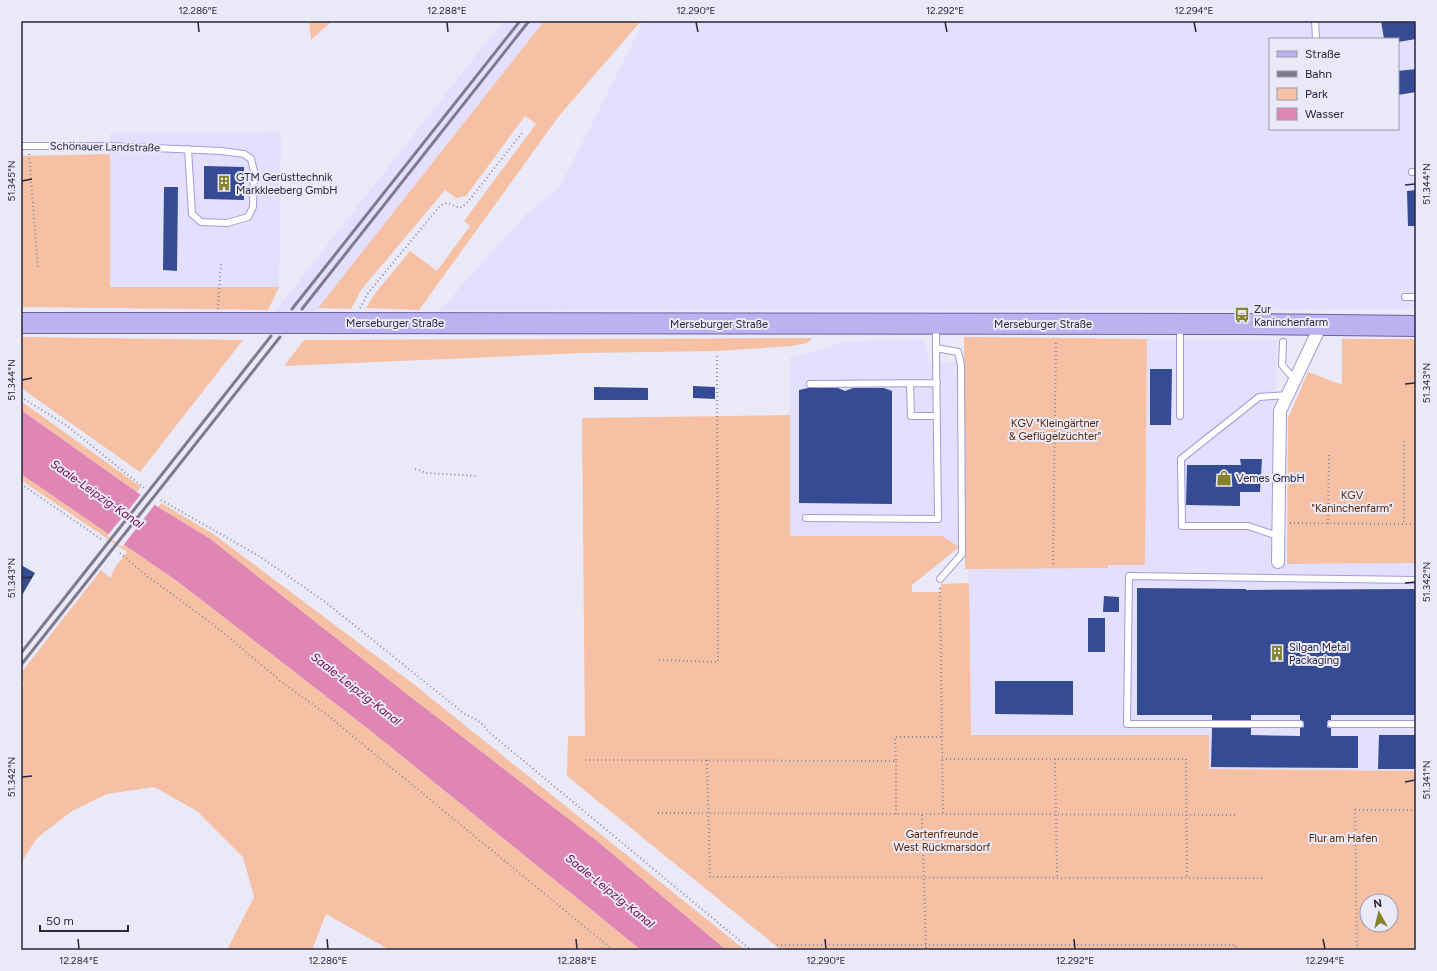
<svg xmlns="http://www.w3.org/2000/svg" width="1437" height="971" viewBox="0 0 1437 971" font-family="Figtree,sans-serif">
  <rect width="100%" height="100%" fill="#eae9f7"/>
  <path fill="#e2e0fe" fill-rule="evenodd" d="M503,21h41l-246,312 -25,-19z
    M644,21h772v288l-977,2 86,-96 34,-27zM1270,39h128v90h-128z
    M281,132l-2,155h-169v-154z
    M922,339l5,9 1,14h29l2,185 -17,-11h-152v-179l28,-6 21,-8 37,-3z
    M1147,339l130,1 -4,224 143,-1v208l-207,-2v-34h-238l-3,-166 139,-1 1,-3h37z"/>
  <path fill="#f6c0a4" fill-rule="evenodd" d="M309,21h23l-21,19z
    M544,21h97l-82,95 -140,194 -53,-2 8,-13 36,-44 27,20 33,-45 -6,-5 72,-97 -11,-8 -59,80 -10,2 -11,-8 -84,100 -10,19 -33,-1z
    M110,154v133h169l-11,23 -247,-3v-151z
    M21,337l222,3 -103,132 -119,-84z
    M964,337l183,2 -2,226h-37v3l-143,1z
    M812,338l-1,2 -4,3 -15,3 -74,5 -136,2 -298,13 20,-26z
    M1342,339h74v224l-129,1 1,-146 20,-46 34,13z
    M21,401l120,86 -4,5 -116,-82z
    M790,415v121h152l17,11 -47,38v7h28l1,-8 28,-1 2,152h238v34l207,2v179h-635l-214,-174 1,-40h17l-3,-318zM1367,901h24v24h-24z
    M21,474l156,107 194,150 270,219h-251l-64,-36 -14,36h-85l27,-53 -11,-40 -46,-46 -43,-24 -47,7 -35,17 -35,27 -16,25v-175l3,-4 -3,-2v-9l80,-103 10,8 3,-9 13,-17 -106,-72z
    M161,503l51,30 199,149 334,268h-19l-129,-109 -194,-150 -194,-153 -51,-31z"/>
  <path fill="#df86b5" d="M21,410l137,97 51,31 194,153 194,150 129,109h-85l-270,-219 -194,-150 -156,-107z"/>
  <path fill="#eae9f7" d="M142,493l14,10 -34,44 -15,-11z"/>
  <path fill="#354c95" d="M1381,21h35v18l-18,3v-3h-14z
    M1416,69v23l-18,3v-24z
    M204,166l40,1v33l-40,-1z
    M164,187h14l-1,84 -14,-1z
    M1416,190v36h-8l-1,-35z
    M1150,369h22l-1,56h-21z
    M693,386l22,1v12l-22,-1z
    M594,387l54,1v12h-54z
    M808,388h30l7,3 8,-3h31l8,3v113l-93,-1v-113z
    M1240,459h22l-2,33h-20v14l-54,-1 1,-40h54z
    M21,565l14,8 -14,24z
    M1137,588l109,1v1l170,-1v126h-85v5h-3l-1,4v3l4,1v8h27v32l-147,-1 1,-39h39v7l49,1v-8l4,-1v-5l-4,-2v-5h-49v5h-39v-5h-75z
    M1104,596l15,1v15h-16z
    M1088,618h17v34h-17z
    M995,681h78v34l-78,-1z
    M1379,735h37v34h-38z"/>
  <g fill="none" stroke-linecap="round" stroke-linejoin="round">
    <defs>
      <path id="service" d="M1315,21l1,18
        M21,146h89l111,5 23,3 7,5 3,12 -1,36 -5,10 -21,6 -26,-1 -9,-8 -4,-65
        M1412,172h4
        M1405,297h11
        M936,326v22l22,4 3,13 1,189 -22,25
        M1180,326v90
        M1283,342l-1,23 13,15
        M810,384l127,-1
        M910,384l1,32h26
        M806,518l132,1 -2,-171
        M1278,536l-30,-10h-66l-1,-67 78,-62 29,-2
        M1300,724h-173l2,-148 287,4
        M1331,724h85"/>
      <path id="minor" d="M1278,562l2,-151 41,-86"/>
      <path id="primary" d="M21,323h249
        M298,323l945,1 173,2"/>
    </defs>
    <use href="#service" stroke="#a19cd9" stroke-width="8"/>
    <use href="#minor" stroke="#a19cd9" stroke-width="14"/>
    <use href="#primary" stroke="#6a60ab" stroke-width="22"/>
    <path stroke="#8e8d9f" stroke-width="2" stroke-dasharray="1 3" stroke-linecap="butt" d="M29,154l9,115
      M360,308l8,-15 72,-87 7,-3 13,5 7,-5 55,-70
      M218,309l3,-47
      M21,397l45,28 78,63
      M1404,441v83
      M415,469l12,4 50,3
      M21,484l80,55
      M161,500l98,56 65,45 142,114c11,4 17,9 24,18l261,217
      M1290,523l126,1
      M1328,524l1,-72
      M120,553l28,24 24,17 47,35 64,54 43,31 287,236
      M1053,564l3,-224
      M940,588l3,227
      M659,660l59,2 -1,-308
      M942,759h244l1,119
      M1055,759l2,119
      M585,760l311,1 -1,-24h47
      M707,760l3,117 555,1
      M896,761v53
      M658,813l578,2
      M922,815l4,135
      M777,945h459v5
      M1357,950l-2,-140h61"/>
    <use href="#service" stroke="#fff" stroke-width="6"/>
    <use href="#minor" stroke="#fff" stroke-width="12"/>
    <use href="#primary" stroke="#bbb3ef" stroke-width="20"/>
    <path stroke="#7d7b8f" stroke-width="3" d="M292,309l228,-288
      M302,309l227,-288
      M21,653l250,-317
      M21,665l259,-328"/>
    <defs>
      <path id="primary-bridge" d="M270,323h28"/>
    </defs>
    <use href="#primary-bridge" stroke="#6a60ab" stroke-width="22" stroke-linecap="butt"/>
    <use href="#primary-bridge" stroke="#bbb3ef" stroke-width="20"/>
  </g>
  <path fill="none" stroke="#28263e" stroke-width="1.5" d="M198,22l1,10M447,22l1,10M696,22l2,10M945,22l2,10M1194,22l2,10M22,181l10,-2M1405,185l10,-1M22,380l10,-2M1405,384l10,-1M22,578l10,-1M1405,583l10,-1M22,777l10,-1M1405,782l10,-2M78,939l1,10M327,939l1,10M576,939l1,10M825,939l1,10M1074,939l1,10M1323,939l2,10"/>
  <defs>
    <symbol id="building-bare" viewBox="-9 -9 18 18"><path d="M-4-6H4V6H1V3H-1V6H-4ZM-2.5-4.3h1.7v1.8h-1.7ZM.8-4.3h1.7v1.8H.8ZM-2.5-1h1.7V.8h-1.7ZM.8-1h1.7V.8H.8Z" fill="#85822b" stroke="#eae9f7" stroke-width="2.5" paint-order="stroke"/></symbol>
    <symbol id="bus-bare" viewBox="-9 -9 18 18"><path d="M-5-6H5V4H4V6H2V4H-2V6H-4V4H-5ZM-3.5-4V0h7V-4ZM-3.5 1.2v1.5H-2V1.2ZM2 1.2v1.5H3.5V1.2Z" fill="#85822b" stroke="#eae9f7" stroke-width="2.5" paint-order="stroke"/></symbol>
    <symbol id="shop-bare" viewBox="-9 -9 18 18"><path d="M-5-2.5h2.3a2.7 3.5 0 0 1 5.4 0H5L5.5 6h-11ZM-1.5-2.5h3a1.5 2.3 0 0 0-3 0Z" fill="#85822b" stroke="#eae9f7" stroke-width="2.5" paint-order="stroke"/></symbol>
  </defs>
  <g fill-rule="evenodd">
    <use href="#building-bare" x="213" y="172" width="22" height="22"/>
    <use href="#bus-bare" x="1231" y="304" width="22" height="22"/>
    <use href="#shop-bare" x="1213" y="467" width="22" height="22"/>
    <use href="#building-bare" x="1266" y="642" width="22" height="22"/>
  </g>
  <g text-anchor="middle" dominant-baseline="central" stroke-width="4" stroke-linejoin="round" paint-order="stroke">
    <g font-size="11" fill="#28263e" stroke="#eae9f7">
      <text transform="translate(105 147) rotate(1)">Schönauer Landstraße</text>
      <text x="395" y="323">Merseburger Straße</text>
      <text x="719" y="324">Merseburger Straße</text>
      <text x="1043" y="324">Merseburger Straße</text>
    </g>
    <g font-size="11" fill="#28263e" stroke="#eae9f7" text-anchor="start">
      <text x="236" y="177">GTM Gerüsttechnik<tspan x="236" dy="13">Markkleeberg GmbH</tspan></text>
      <text x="1254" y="309">Zur<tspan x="1254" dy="13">Kaninchenfarm</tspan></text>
      <text x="1236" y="478">Vemes GmbH</text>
      <text x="1289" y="647">Silgan Metal<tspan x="1289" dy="13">Packaging</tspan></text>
    </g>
    <g font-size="11" fill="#5b2400" stroke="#eae9f7">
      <text x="1055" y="423">KGV "Kleingärtner<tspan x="1055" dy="13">&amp; Geflügelzüchter"</tspan></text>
      <text x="1352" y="495">KGV<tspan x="1352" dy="13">"Kaninchenfarm"</tspan></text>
      <text x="942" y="834">Gartenfreunde<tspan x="942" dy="13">West Rückmarsdorf</tspan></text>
      <text x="1343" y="838">Flur am Hafen</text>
    </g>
    <g font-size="12" font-style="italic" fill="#72024d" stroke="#eae9f7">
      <text transform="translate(97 494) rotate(35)">Saale-Leipzig-Kanal</text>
      <text transform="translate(356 689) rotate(38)">Saale-Leipzig-Kanal</text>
      <text transform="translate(610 891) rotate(39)">Saale-Leipzig-Kanal</text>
    </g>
  </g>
  <rect width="1437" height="971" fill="none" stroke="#eae9f7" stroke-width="44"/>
  <rect x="1269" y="38" width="130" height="92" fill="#eae9f7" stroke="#9c9bad"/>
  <rect x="1277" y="51" width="20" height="6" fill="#bbb3ef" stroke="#9c9bad"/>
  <text x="1305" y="58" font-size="12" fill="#28263e">Straße</text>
  <rect x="1277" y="71" width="20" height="6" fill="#7d7b8f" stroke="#9c9bad"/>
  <text x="1305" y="78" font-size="12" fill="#28263e">Bahn</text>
  <rect x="1277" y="88" width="20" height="12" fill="#f6c0a4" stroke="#9c9bad"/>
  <text x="1305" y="98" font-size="12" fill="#28263e">Park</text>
  <rect x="1277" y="108" width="20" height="12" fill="#df86b5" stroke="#9c9bad"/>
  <text x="1305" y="118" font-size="12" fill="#28263e">Wasser</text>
  <g transform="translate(1379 913) rotate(352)"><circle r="19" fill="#eae9f7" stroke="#9c9bad"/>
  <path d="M0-3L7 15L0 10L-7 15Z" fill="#85822b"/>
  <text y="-6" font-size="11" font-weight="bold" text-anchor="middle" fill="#28263e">N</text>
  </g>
  <path d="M40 925v6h88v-6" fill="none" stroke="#28263e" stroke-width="2"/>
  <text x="46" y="925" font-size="12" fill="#28263e" stroke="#eae9f7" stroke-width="3" paint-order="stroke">50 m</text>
  <rect x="22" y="22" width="1393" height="927" fill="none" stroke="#28263e" stroke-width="1.5"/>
  <g font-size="10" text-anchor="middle" fill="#28263e">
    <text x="198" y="14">12.286°E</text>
    <text x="447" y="14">12.288°E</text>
    <text x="696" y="14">12.290°E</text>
    <text x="945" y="14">12.292°E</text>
    <text x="1194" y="14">12.294°E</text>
    <text transform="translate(11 181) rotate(-90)" y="4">51.345°N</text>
    <text transform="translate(1426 184) rotate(-90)" y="4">51.344°N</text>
    <text transform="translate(11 380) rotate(-90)" y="4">51.344°N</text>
    <text transform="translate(1426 383) rotate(-90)" y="4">51.343°N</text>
    <text transform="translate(11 578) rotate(-90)" y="4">51.343°N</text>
    <text transform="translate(1426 582) rotate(-90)" y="4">51.342°N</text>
    <text transform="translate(11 777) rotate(-90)" y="4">51.342°N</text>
    <text transform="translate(1426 780) rotate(-90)" y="4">51.341°N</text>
    <text x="79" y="964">12.284°E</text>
    <text x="328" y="964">12.286°E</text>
    <text x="577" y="964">12.288°E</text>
    <text x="826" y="964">12.290°E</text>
    <text x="1075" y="964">12.292°E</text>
    <text x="1325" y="964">12.294°E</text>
  </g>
</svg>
